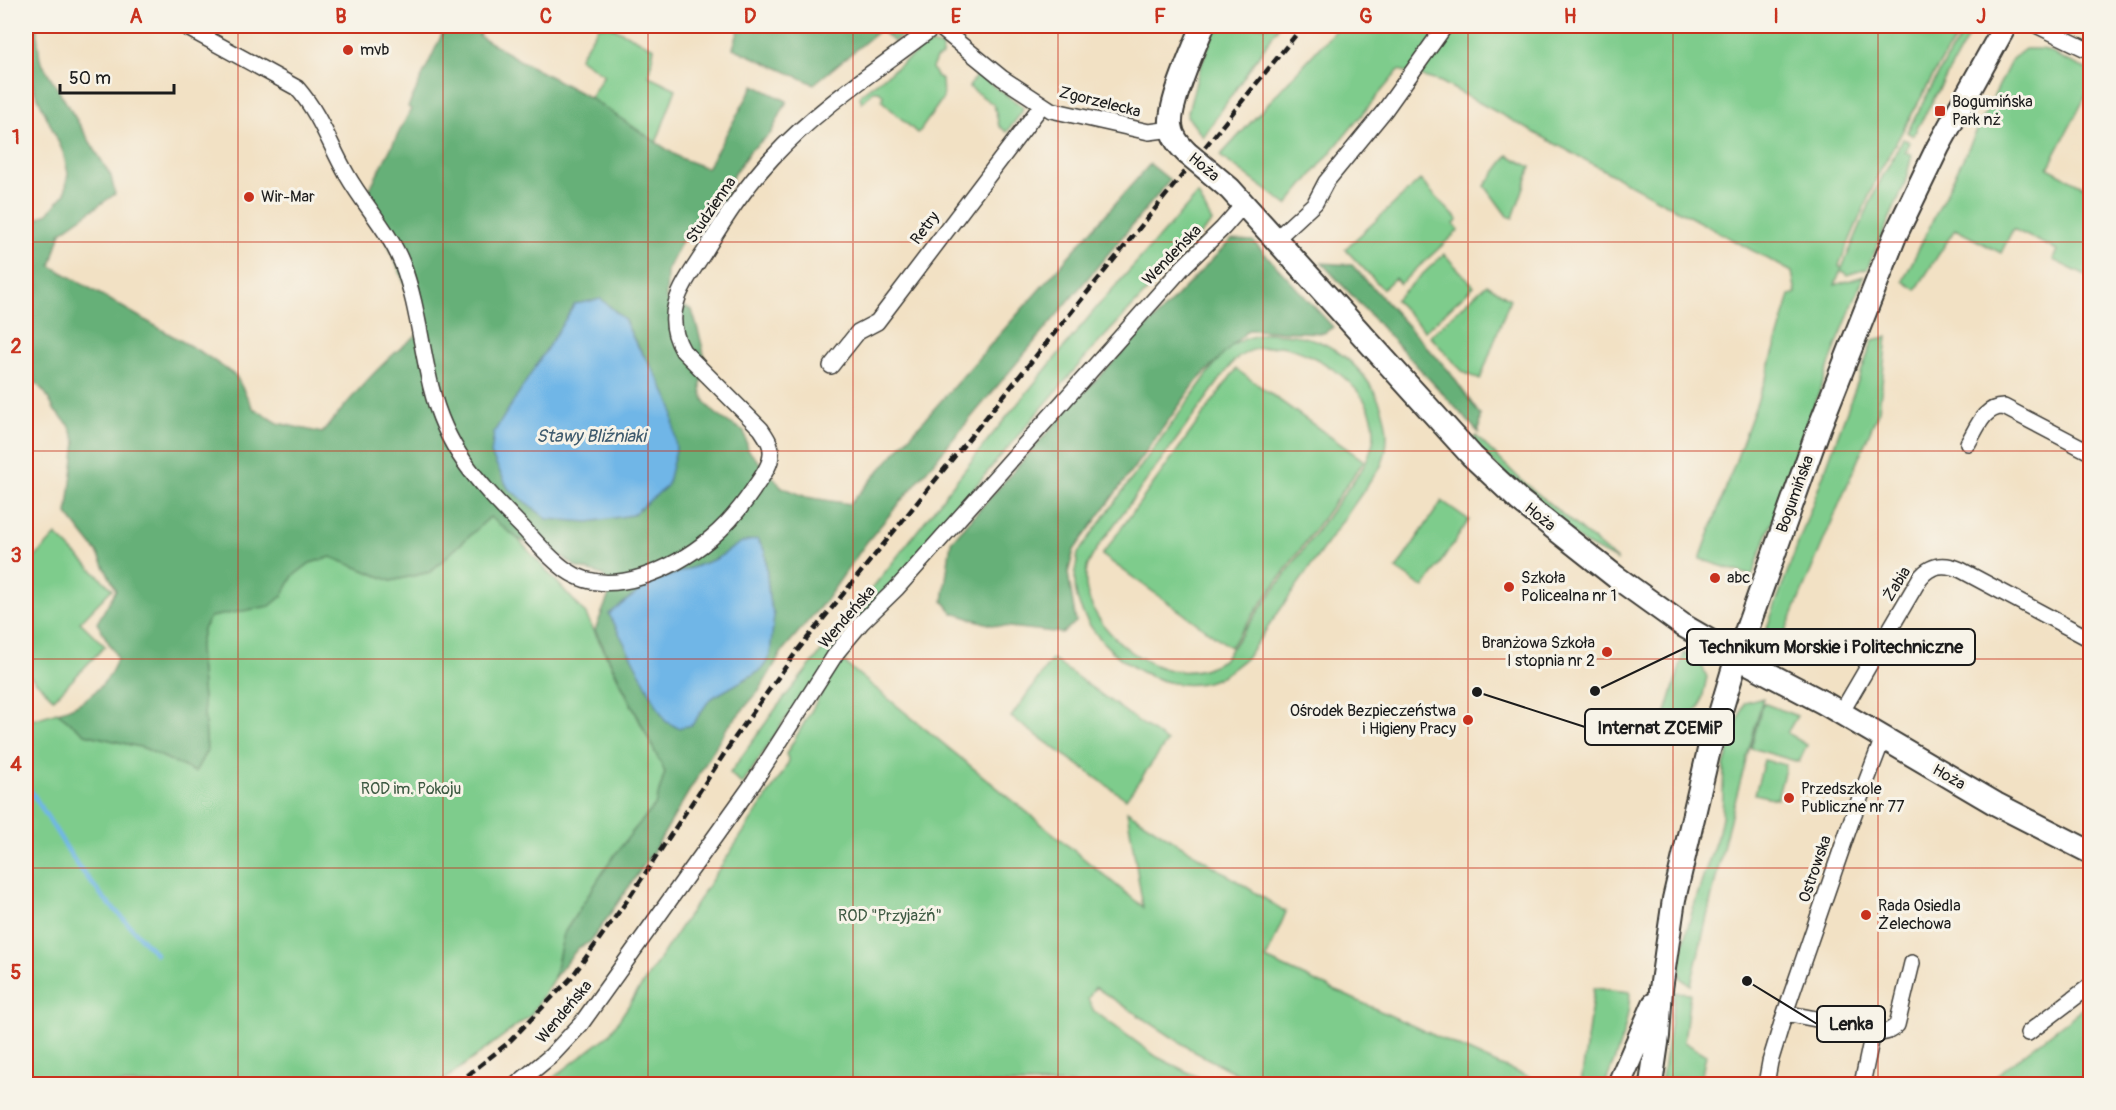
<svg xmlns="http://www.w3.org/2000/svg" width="2116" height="1110" viewBox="0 0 2116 1110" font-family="Pangolin,sans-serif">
  <rect width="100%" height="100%" fill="#f7f3e8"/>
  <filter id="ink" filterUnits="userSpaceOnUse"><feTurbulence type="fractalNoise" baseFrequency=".0167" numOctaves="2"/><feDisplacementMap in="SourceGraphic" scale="12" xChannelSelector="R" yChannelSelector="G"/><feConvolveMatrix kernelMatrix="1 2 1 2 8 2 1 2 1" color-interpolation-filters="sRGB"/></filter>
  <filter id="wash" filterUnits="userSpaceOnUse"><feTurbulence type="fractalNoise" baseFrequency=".008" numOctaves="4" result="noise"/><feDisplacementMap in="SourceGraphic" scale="24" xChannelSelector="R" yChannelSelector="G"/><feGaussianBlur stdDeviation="1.35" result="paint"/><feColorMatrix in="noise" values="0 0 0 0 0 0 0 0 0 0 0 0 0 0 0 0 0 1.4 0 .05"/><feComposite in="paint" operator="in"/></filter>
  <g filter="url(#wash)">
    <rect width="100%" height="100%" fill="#f2e1c4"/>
    <path fill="#7ecc8c" stroke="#4d7454" stroke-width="1.5" fill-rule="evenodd" d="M599,26h11l44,22 -5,28 27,13 -20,54 -66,-45 14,-23 -25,-17z
      M1216,26h63l-76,111 -16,-21 11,-42z
      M1339,26h626l-19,27 -68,122 -39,90 3,3 35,-81 26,-48 7,3 -5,10 7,3 -8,31 -37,83 -20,6 -6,-5 -6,15 29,-9 -29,73 -83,227 -52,-17 67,-184 23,-80 6,-2 -4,-21 -351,-190 -42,-12 -112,135 -67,-49z
      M1970,29l2,1 -59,106 -6,-4 43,-79 16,-23z
      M931,44l11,3v9l-6,3 -4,9 4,8 6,3 1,19 -23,33 -3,2 -35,-32 1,-6 -4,-4h-6l-11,12 -2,-6 1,-3 63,-47z
      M2025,49h18l47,22v17l-42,80 36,19 6,-9v100l-37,-18 4,-10 -44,-21 -12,24 -46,-24 -39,61 -13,-9 109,-222z
      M977,74l46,33 -1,5 -15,20 -8,-6 -5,-21 -25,-18z
      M1508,155l23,12 -18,51 -6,-2 -22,-30z
      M1420,180l38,40 -4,4 5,6 -59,54 -5,-6 -12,11 -38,-40z
      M1198,194l14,28 -122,130 -92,107 -214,262 -42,64 -12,-12 47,-66 120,-150 90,-116 115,-140z
      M1444,254l30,32 -49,45 -30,-31z
      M1487,284l23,15 -30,81 -17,-8 -33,-36z
      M1267,333c18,1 35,2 51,8 46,19 84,76 63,125l-134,191c-11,9 -21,18 -34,23 -53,20 -122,-32 -136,-82 -4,-15 -1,-30 1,-45l145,-200c16,-13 24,-16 44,-20zM1281,346c38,7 94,44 93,87 0,13 -6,25 -12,36l-139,191c-16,10 -34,14 -53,10 -40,-9 -93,-57 -83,-102 2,-7 7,-15 11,-21l135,-185c17,-15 27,-14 48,-16z
      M1887,337l-8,73 -99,234 -14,-14 107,-290z
      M1236,369l128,92 -134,186 -128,-92z
      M1476,436l43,42 99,83 -36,-19 -112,-100z
      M1442,501l27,19 -45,68 -28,-19z
      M490,517l27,21 68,75 80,159 -10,34 -21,24 -23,30 -47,73 -10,45 -23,37 -92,69h-413v-362l31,-10 28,22 59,14 51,24 12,-22 -8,-101 4,-20 7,-12 20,-4 52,-17 11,-20 17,-13 21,-6 60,24 39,-9z
      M56,535l56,54 -32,33 25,24 -51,53 -28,-27v-105z
      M1684,653l16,9 7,15 -7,31 -40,24z
      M1052,659l115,83 -41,57 -115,-82z
      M841,660l302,247 -16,-96 159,101 -20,47 233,106 48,19h-290l-62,-32 -100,-65 -7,12 6,12 63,46 55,27h-667l64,-49 173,-261 7,-13 -3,-7z
      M1763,698l-35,129 -37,158c-3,-2 -9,-4 -10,-8 -7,-24 29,-118 38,-146l3,-14 2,-51 20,-63z
      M1763,703l34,13 -10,17 20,12 -8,17 -48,-14z
      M1764,760l22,5 -9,34 -22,-5z
      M1594,988l36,4c-1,33 -13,63 -25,92h-24z
      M1675,992l15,1 -6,49 22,13 -6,29h-39z
      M2090,1003v81h-105z"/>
    <path fill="#66b078" stroke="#41664a" stroke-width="1.5" fill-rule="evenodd" d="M26,26h10l4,34 71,116 4,18 -54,38 -10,34 153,88 32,22 17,32 25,15 44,10c31,-37 62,-76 102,-103l-57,-136 44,-85 -3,-2 36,-77 -13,-4h52l-4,10 42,25 69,37 90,60 27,10 47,-83 33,16 -16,32 -21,18 -17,24 -10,30 -33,20 -23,46 -1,29 26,10c5,18 13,38 13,56 0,6 -3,12 -4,19 -1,24 25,36 43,46l4,19 34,37 24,10 44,7 300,-340 20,16 -304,363 -40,57 -43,50 -24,41 -33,38 -73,123 -52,75 -11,15 -12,6 -24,30 10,-45 47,-73 23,-30 21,-24 10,-34 -70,-142 16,-40 -8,-15 -27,-8 -16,-12 -14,-3 -29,-14 -27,-21 -60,55 -39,9 -60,-24 -21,6 -17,13 -11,20 -12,10 -60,11 -7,12 -4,20 8,101 -12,22 -51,-24 -59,-14 -28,-22c25,-5 55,-30 60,-55l-20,-34 19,-33 -19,-38 -30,-38 9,-72 -7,-17 -14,-14 -9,-17 -14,-16 -6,-1v-151l22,-13 17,-19 3,-21 -5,-21 -37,-80zM601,299l23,20 11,22 22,35 15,31zM740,543l25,8 4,49 5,15 -13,55 -51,29 -60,-116 66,-24z
      M740,26h173l-19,16 -14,-12 -66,54 -81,-36z
      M1231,240l22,1 80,86 -9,6 -76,-3 -51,51 -123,169 -6,23 8,49 -14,11 -70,-8 -39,-12 -10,-12 8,-59 118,-134z
      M1322,263l30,2 97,106 31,44 -1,18z"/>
    <path fill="#70b6e7" stroke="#466982" stroke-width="1.5" d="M601,299l23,20 11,23 22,34 15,31 4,43 -9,36 -35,29 -43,7 -42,-3 -39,-31 -17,-34 3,-22 81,-128z
      M757,539l8,12 4,49 5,15 -4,40 -4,8 -5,7 -51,29 -18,26 -14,3 -13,-7 -56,-107 41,-31 66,-24 24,-16z"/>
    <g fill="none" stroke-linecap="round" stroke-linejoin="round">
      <path stroke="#70b6e7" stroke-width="4.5" d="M26,783l50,80 26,33 54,58"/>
    </g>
  </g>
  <g filter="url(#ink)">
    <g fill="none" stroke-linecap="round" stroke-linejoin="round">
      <defs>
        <path id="street" d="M184,26l113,62c23,26 33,57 50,87 17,30 42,56 55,88 15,39 19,83 29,124 16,65 48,96 93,142 13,14 26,30 42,41 44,31 109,-2 145,-32 17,-14 30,-30 42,-48 6,-10 18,-23 18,-36 1,-10 -5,-17 -10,-25l-78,-78c-23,-39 1,-67 22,-100 20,-33 40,-64 67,-93 47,-51 108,-90 163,-132
          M938,26l64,52 49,32 98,22 23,-3
          M2038,26l52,25
          M1276,239l39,-36 11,-21 59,-72 60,-84
          M831,366l27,-34 19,-10 165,-217
          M1968,443c9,-15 16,-37 36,-36l86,45
          M1841,713l79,-135c11,-14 25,-15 41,-8l129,69
          M1785,1013l67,13 21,6
          M2028,1033l62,-47
          M517,1084l34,-28 30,-32 173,-242 83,-130 25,-30 35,-34 287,-322 39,-38 21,-24
          M1766,1084l4,-22 15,-49 67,-194 31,-81
          M1862,1084l11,-52c11,2 16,0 24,-7l15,-62"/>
        <path id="secondary" d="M1187,153c-8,-8 -15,-16 -16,-28 -2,-22 23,-77 32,-99
          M1210,172l20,17 242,267 48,45 96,76 68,49 64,37 76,40 172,101 94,48
          M1619,1084l35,-80
          M1651,1084l7,-48 3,-47 13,-90 35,-149 28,-93 82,-229 76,-192 43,-89 67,-121"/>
      </defs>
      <use href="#street" stroke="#3c3a35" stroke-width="18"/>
      <use href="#secondary" stroke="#3c3a35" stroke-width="26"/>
      <use href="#street" stroke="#fff" stroke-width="15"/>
      <use href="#secondary" stroke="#fff" stroke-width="22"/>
      <path stroke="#1c1c1c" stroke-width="4.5" stroke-dasharray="9 4.5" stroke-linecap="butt" d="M457,1084l52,-42 62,-64 58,-80 107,-162 61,-85 506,-625"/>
      <defs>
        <path id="secondary-bridge" d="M1187,153l23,19"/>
      </defs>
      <use href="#secondary-bridge" stroke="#3c3a35" stroke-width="26" stroke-linecap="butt"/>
      <use href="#secondary-bridge" stroke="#fff" stroke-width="22"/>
    </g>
  </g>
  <path fill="none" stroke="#c8321e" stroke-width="1.5" stroke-opacity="0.55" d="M238,26v1058M443,26v1058M648,26v1058M853,26v1058M1058,26v1058M1263,26v1058M1468,26v1058M1673,26v1058M1878,26v1058M26,242h2064M26,451h2064M26,659h2064M26,868h2064"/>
  <g fill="#c8321e" stroke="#f7f3e8" stroke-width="2">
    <circle cx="348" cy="50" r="6"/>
    <rect x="1934" y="105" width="12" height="12" rx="3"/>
    <circle cx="249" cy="197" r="6"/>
    <circle cx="1715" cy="578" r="6"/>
    <circle cx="1509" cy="587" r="6"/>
    <circle cx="1607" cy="652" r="6"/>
    <circle cx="1468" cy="720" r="6"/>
    <circle cx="1789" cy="798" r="6"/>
    <circle cx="1866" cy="915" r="6"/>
  </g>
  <g text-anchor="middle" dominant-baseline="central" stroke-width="6" stroke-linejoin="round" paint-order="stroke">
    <g font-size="16" fill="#1c1c1c" stroke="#f7f3e8" text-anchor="start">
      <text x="360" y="50">mvb</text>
      <text x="1952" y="102">Bogumińska<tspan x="1952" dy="18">Park nż</tspan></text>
      <text x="261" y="197">Wir-Mar</text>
      <text x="1521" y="578">Szkoła<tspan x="1521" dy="18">Policealna nr 1</tspan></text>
      <text x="1727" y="578">abc</text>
      <text x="1595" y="643" text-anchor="end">Branżowa Szkoła<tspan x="1595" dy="18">I stopnia nr 2</tspan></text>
      <text x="1456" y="711" text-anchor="end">Ośrodek Bezpieczeństwa<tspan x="1456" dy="18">i Higieny Pracy</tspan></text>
      <text x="1801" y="789">Przedszkole<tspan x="1801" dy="18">Publiczne nr 77</tspan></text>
      <text x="1878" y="906">Rada Osiedla<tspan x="1878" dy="18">Żelechowa</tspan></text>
    </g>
    <g font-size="16" fill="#1c1c1c" stroke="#f7f3e8">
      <text transform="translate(1100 102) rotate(14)">Zgorzelecka</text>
      <text transform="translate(1204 167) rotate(40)">Hoża</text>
      <text transform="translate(711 210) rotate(-56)">Studzienna</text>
      <text transform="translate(925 228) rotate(-53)">Retry</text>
      <text transform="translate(1172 255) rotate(-46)">Wendeńska</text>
      <text transform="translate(1795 494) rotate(-70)">Bogumińska</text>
      <text transform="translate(1540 517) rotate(39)">Hoża</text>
      <text transform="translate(1897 584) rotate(-58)">Żabia</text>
      <text transform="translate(847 617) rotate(-49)">Wendeńska</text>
      <text transform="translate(1949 777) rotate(30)">Hoża</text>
      <text transform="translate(1815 869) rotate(-71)">Ostrowska</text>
      <text transform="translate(564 1012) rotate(-50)">Wendeńska</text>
    </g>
    <g font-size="16" fill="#3e5a43" stroke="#f7f3e8">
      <text x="411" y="789">ROD im. Pokoju</text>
      <text x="890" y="916">ROD "Przyjaźń"</text>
    </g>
    <g font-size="18" font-style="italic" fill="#3e5a6d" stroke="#f7f3e8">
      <text x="591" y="436">Stawy Bliźniaki</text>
    </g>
  </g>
  <path fill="none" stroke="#1c1c1c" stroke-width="2" d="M1595 691L1687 647M1477 692L1585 727M1747 981L1817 1024"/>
  <g fill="#1c1c1c" stroke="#f7f3e8" stroke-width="2">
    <circle cx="1595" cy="691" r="6"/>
    <circle cx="1477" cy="692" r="6"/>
    <circle cx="1747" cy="981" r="6"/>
  </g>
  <g fill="#f7f3e8" stroke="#1c1c1c" stroke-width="2">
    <rect x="1687" y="629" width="288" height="36" rx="6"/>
    <rect x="1585" y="709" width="149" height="36" rx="6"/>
    <rect x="1817" y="1006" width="68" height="36" rx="6"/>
  </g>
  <g font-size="18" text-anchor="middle" font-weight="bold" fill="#1c1c1c">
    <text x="1831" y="653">Technikum Morskie i Politechniczne</text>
    <text x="1660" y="734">Internat ZCEMiP</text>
    <text x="1851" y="1030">Lenka</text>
  </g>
  <rect width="2116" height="1110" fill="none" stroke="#f7f3e8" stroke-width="66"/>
  <path d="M60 84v9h114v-9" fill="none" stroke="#1c1c1c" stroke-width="3"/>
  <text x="69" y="84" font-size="18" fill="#1c1c1c" stroke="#f7f3e8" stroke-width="4.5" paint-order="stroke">50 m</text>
  <rect x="33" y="33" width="2050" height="1044" fill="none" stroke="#c8321e" stroke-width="2"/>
  <g font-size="20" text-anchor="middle" font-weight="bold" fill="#c8321e">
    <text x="136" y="23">A</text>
    <text x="341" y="23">B</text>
    <text x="546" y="23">C</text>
    <text x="750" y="23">D</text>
    <text x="956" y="23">E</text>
    <text x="1160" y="23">F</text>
    <text x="1366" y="23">G</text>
    <text x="1570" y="23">H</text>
    <text x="1776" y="23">I</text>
    <text x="1981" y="23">J</text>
    <text x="16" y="144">1</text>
    <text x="16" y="353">2</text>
    <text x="16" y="562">3</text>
    <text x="16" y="771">4</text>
    <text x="16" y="979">5</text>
  </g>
</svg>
